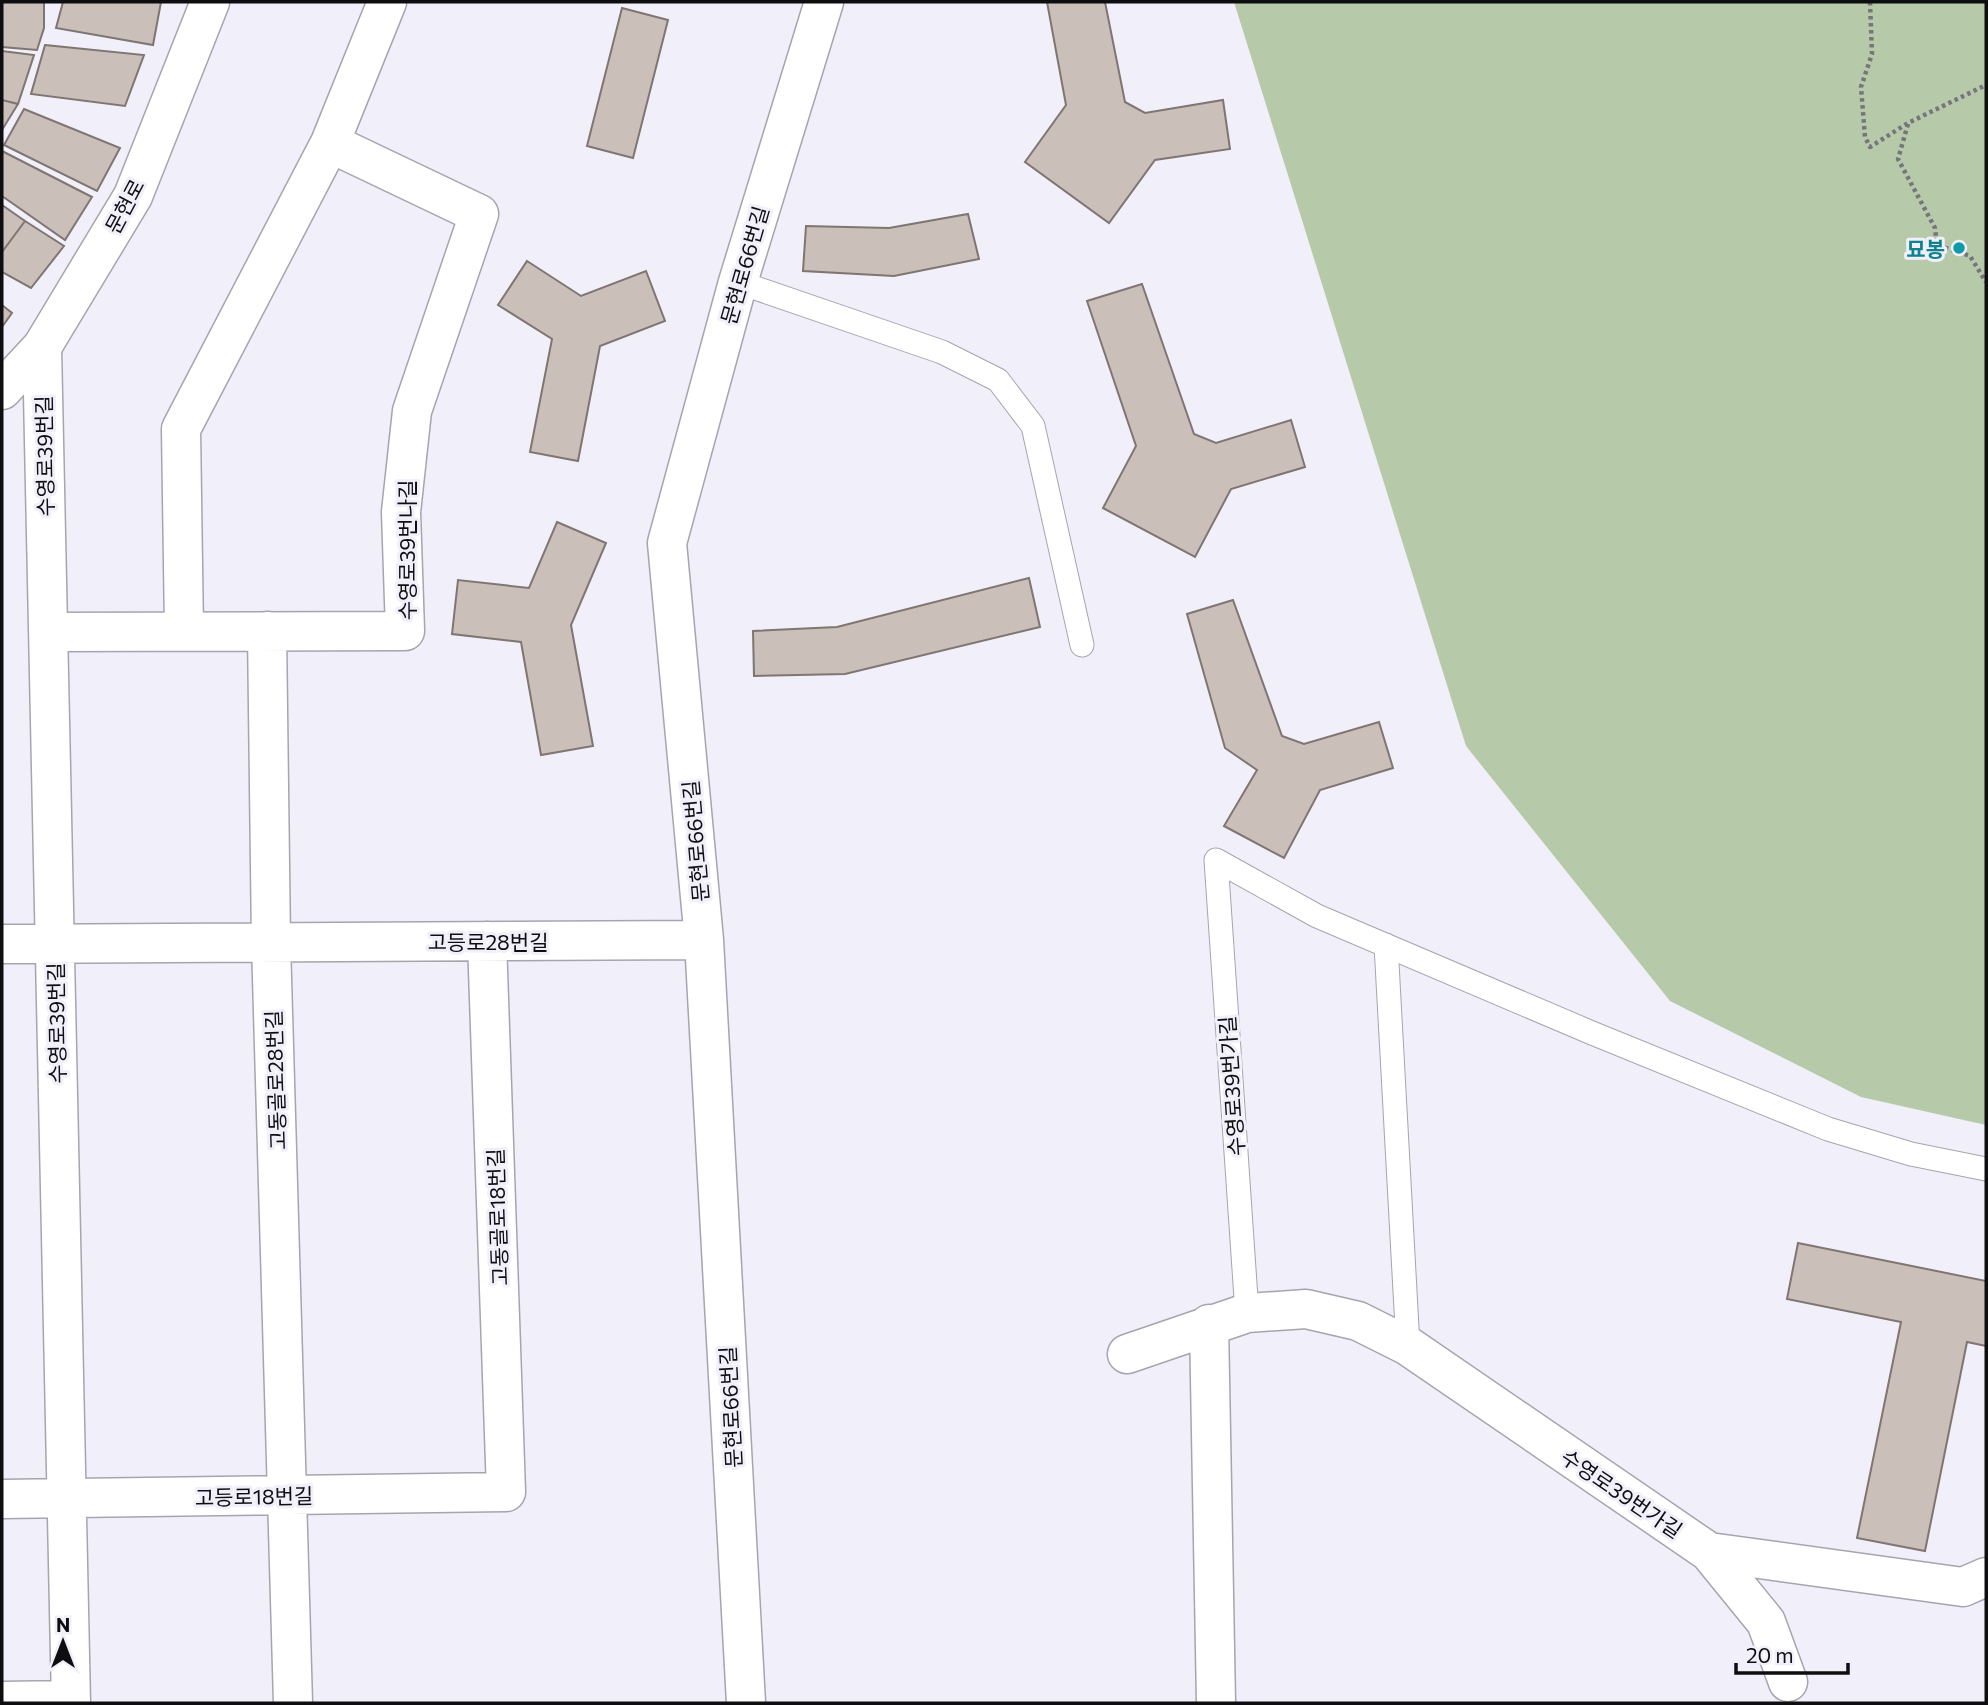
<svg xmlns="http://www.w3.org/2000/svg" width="1988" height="1705" viewBox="0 0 1988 1705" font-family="Commissioner,'Noto Sans KR',sans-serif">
  <rect width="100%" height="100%" fill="#f0effa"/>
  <path fill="#b6caa9" d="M1234,2h752v1123l-125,-28 -191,-96 -204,-255z"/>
  <path fill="#cbbfba" stroke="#7f7571" stroke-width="2" d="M2,2h42v26l-7,22 -35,-3z
    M63,2h98l-8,43 -97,-17z
    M1047,2h58l20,100 20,11 78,-13 7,49 -75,11 -46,63 -84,-61 41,-57z
    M622,8l46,12 -35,138 -46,-12z
    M45,45l99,10 -19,51 -94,-12z
    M2,51l32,4 -16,49 -16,-4z
    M2,100l16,4 -16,26z
    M24,109l96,39 -23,43 -93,-46z
    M2,151l90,46 -27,43 -63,-44z
    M2,205l23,16 -23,31z
    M968,214l11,45 -85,17 -91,-5 3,-45 83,2z
    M25,221l39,25 -33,42 -29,-16v-20z
    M527,261l54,35 65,-25 19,50 -65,25 -22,115 -48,-9 22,-113 -54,-34z
    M1142,284l52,150 22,9 75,-23 14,47 -74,22 -36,68 -92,-49 33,-62 -49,-145z
    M2,305l10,8 -10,14z
    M557,522l49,21 -35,82 22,121 -52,9 -20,-113 -69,-8 6,-54 71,8z
    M1029,578l11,49 -195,47 -91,2 -1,-45 84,-4z
    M1233,600l49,136 22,8 75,-22 14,46 -73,22 -36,68 -60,-32 33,-56 -32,-22 -38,-134z
    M1798,1243l188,38v65l-19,-4 -42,209 -68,-13 44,-216 -114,-23z"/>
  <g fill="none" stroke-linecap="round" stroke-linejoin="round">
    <defs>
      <path id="service" d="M738,282l204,70 56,28 35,46 49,219
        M1216,860l101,56 275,117 236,96 83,25 75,15
        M1216,860l31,453
        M1386,945l22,401"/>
      <path id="minor" d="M42,347l29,1356
        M184,631l-3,-202 149,-286 57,-141
        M267,631l4,312 22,760
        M48,632l357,-1 -4,-119 11,-101 67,-197 -149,-71
        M2,944l702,-4
        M1209,1324l7,379
        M1127,1354l120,-41 59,-4 52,12 50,25 301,206 57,70 22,60
        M2,1499l504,-7 -19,-551
        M1709,1552l254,35 23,-10
        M2,1701l69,-1
        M746,1703l-42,-763 -37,-397 71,-261 86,-280"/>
      <path id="tertiary" d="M2,390l40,-43 91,-151 77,-194"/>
    </defs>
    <use href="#service" stroke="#a6a5af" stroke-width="25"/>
    <use href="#minor" stroke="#a6a5af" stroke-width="41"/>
    <use href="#tertiary" stroke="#a6a5af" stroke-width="41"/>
    <path stroke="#76757c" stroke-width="4.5" stroke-dasharray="3.5 3.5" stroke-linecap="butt" d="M1870,2l2,52 -11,33 4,50 5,10 38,-24 78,-38
      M1908,124l-10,35 37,69 2,17 33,11 16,26"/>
    <use href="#service" stroke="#fff" stroke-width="23"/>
    <use href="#minor" stroke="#fff" stroke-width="38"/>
    <use href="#tertiary" stroke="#fff" stroke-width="38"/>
  </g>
  <circle fill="#0f9aa8" stroke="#f0effa" stroke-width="2.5" cx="1959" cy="248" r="7"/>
  <g text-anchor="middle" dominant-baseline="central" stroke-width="6" stroke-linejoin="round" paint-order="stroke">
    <g font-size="21" fill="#0e0e11" stroke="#f0effa">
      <text transform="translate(124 206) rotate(-62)">문현로</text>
      <text transform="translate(744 265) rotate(-74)">문현로66번길</text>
      <text transform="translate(44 456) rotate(-91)">수영로39번길</text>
      <text transform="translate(406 550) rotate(-90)">수영로39번나길</text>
      <text transform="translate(695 841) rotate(-95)">문현로66번길</text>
      <text x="488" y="941">고등로28번길</text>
      <text transform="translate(56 1023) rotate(-91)">수영로39번길</text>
      <text transform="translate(275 1080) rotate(-92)">고동골로28번길</text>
      <text transform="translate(1231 1086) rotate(-94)">수영로39번가길</text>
      <text transform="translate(497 1217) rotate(-92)">고동골로18번길</text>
      <text transform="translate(730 1407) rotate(-93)">문현로66번길</text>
      <text transform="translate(1622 1493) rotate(34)">수영로39번가길</text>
      <text transform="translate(254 1496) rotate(-1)">고등로18번길</text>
    </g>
    <g font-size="21" font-weight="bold" fill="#0d838f" stroke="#f0effa" text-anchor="end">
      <text x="1945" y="248">묘봉</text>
    </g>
  </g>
  <rect width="1988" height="1705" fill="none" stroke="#0e0e11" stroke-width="7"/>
  <g transform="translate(63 1642)" stroke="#f0effa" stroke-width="5" paint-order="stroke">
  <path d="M0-5L12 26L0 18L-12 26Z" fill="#0e0e11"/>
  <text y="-10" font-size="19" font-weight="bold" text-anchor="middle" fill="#0e0e11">N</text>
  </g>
  <path d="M1736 1663v10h112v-10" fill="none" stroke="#0e0e11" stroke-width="3.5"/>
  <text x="1746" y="1663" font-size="21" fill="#0e0e11" stroke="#f0effa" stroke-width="5" paint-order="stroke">20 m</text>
</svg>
